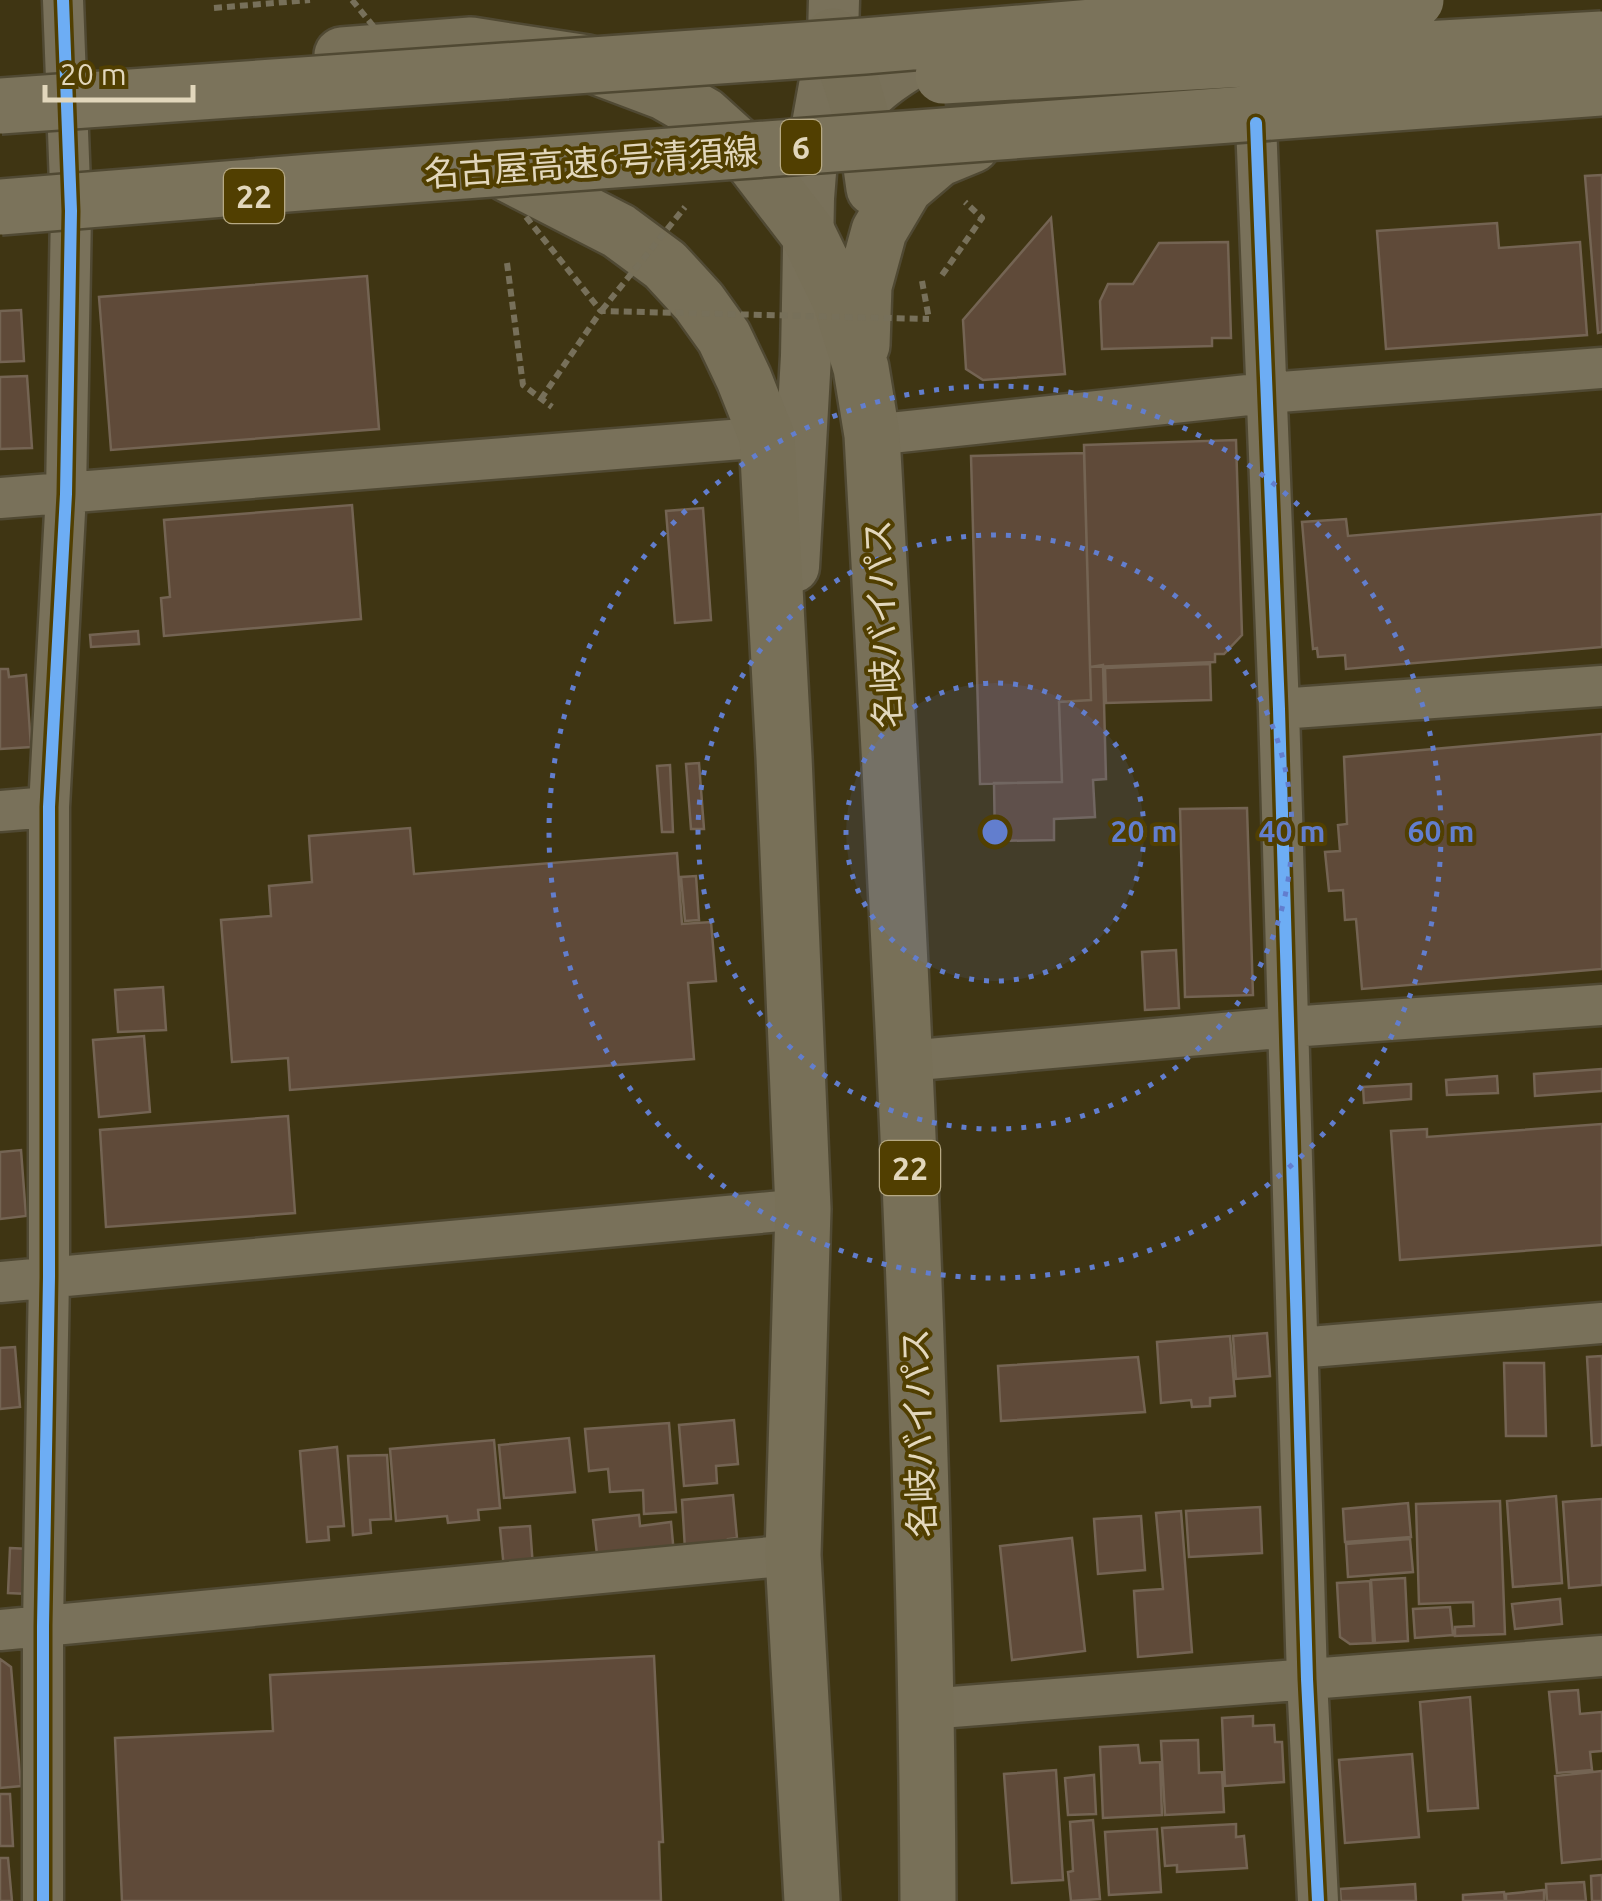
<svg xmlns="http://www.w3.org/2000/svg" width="1602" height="1901" viewBox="0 0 1602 1901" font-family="Ubuntu,'Noto Sans JP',sans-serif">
  <rect width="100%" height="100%" fill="#3f3513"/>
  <path fill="#5f4a39" stroke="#746453" stroke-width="2.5" d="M1602,175v157l-4,1 -13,-157z
    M1051,218l14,156 -82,6 -17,-11 -3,-49z
    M1497,223l2,25 81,-6 7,93 -201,14 -9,-118z
    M1228,242l3,96h-19v8l-110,3 -2,-48 8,-17h25l26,-41z
    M367,276l12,153 -268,21 -12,-153z
    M21,310l3,51 -24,1v-51z
    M27,376l5,72 -32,1v-72z
    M1236,440l6,195 -18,19h-9v8l-125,5 -6,-222z
    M1084,453l7,247 -32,2 3,80 -82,2 -9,-328z
    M352,505l9,114 -197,17 -3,-38 9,-1 -6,-77z
    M703,508l8,112 -36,3 -9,-112z
    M1602,514v133l-256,22 -1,-14 -27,2 -1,-9 -4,1 -11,-127 44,-3 2,17z
    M138,631l1,13 -48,3 -1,-12z
    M1210,664l1,36 -105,3 -1,-35z
    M1103,665l3,114 -13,1 2,37 -41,2v21l-59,1 -1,-58 68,-1 -3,-80 32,-2 -1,-33z
    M0,669h8l1,8 17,-2 5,72 -31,2z
    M1602,734v235l-240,20 -6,-70 -11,1 -2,-30 -14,1 -4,-39 15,-1 -2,-26 9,-1 -3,-67z
    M699,763l5,66h-13l-5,-65z
    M670,765l3,67h-11l-5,-66z
    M1247,808l6,187 -68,2 -5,-188z
    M410,828l4,46 263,-21 5,71 29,-2 5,59 -28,2 6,76 -404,31 -2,-32 -56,4 -11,-142 50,-4 -2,-30 43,-4 -3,-46z
    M696,876l3,44 -14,1 -4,-44z
    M1176,950l3,58 -34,2 -3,-58z
    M163,987l3,43 -48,2 -3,-42z
    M144,1036l6,76 -51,5 -6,-77z
    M1602,1069v22l-67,5 -1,-22z
    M1497,1076l1,17 -51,2 -1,-15z
    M1411,1084v15l-47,4 -1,-16z
    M288,1116l7,97 -189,14 -6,-97z
    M1602,1124v121l-202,15 -9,-129 36,-2v8z
    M21,1150l5,66 -26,3v-67z
    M1267,1333l3,43 -34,3 -3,-43z
    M1230,1336l5,60 -25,2v8l-18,1 -1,-7 -30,3 -4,-61z
    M15,1347l5,60 -20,2v-61z
    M1602,1356v89l-10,1 -5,-89z
    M1138,1357l7,55 -144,9 -3,-55z
    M1504,1363h40l2,73h-40z
    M734,1420l4,44 -22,2 1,17 -33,3 -5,-61z
    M669,1423l7,89 -32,2 -1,-24 -33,2 -2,-23 -19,2 -4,-42z
    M569,1438l6,54 -71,6 -5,-53z
    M494,1440l6,68 -22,2 1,10 -31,3 -1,-7 -51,5 -6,-72z
    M337,1447l7,79 -16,1 1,13 -22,2 -7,-91z
    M387,1455l4,64 -21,1 1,13 -18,2 -5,-79z
    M733,1495l4,43 -9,1 1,6 -44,4 -3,-49z
    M1556,1496l6,87 -49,4 -6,-86z
    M1602,1499v86l-33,3 -6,-86z
    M1500,1501l5,133 -50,2v-9l19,-1 -1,-24 -54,2 -3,-100z
    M1408,1503l3,34 -66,5 -2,-33z
    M1260,1507l2,46 -73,4 -3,-46z
    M1181,1511l11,141 -54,5 -4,-66 29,-2 -7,-76z
    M639,1515l1,11 31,-4 3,32 -76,9 -5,-43z
    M1141,1516l4,54 -47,4 -4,-55z
    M530,1526l3,41 -29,2 -4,-41z
    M1072,1538l13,113 -73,9 -12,-114z
    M1410,1539l3,33 -65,5 -2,-33z
    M10,1548l20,1 -2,45 -20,-1z
    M1405,1578l3,63 -33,2 -4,-63z
    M1370,1581l3,62 -23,1 -10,-7 -3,-54z
    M1560,1599l2,25 -47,5 -3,-25z
    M1450,1607l3,28 -38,3 -2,-29z
    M654,1656l9,186h-4l2,59h-539l-7,-163 158,-7 -3,-56z
    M0,1659l11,8 10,119 -21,2z
    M1578,1690l2,24 22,-2v39l-12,1 2,18 -35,3 -8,-81z
    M1470,1697l8,111 -50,3 -8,-109z
    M1253,1716v10l21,-1 1,17h7l2,40 -59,4 -3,-68z
    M1198,1740l1,33 23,-1 2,40 -59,3 -4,-74z
    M1138,1745l2,18 20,-1 2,53 -59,3 -3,-71z
    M1412,1754l7,83 -74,6 -6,-83z
    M1056,1770l7,110 -51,3 -8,-109z
    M1602,1771v88l-40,4 -7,-87z
    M1094,1775l2,39 -28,1 -3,-37z
    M0,1794h10l3,52h-13z
    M1093,1820l7,79 -29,2 -3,-29 5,-1 -3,-49z
    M1236,1824v13l8,-1 3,32 -70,4v-7l-12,1 -3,-38z
    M1157,1829l4,63 -52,3 -4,-63z
    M0,1858h8l4,43h-12z
    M1602,1875v26h-10l-1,-25z
    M1584,1882l2,19h-39l-1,-17z
    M1415,1884l1,17h-75l-1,-12z
    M1544,1890v11h-38v-7z
    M1504,1892l1,9h-42v-6z"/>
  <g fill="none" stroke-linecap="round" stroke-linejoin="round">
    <defs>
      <path id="minor" d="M1256,123l23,586 28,970 11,222
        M872,435l395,-42 335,-25
        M0,498l767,-61
        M1279,709l323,-23
        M0,811l49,-4
        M906,1061l384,-34 312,-22
        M0,1282l803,-73
        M1298,1348l304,-25
        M0,1630l793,-75
        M927,1709l675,-53
        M43,1901v-275l6,-349v-470l17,-313 5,-283 -8,-211"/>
      <path id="tertiary" d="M838,134c26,-47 73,-71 118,-96
        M794,567l12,-211 3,-158 4,-51 20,-111 1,-36"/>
      <path id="trunk" d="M833,36c23,51 34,97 41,152
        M342,55l129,-10 116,18 77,29 40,23 43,39 60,78 33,68 21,68 11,67c27,488 54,977 56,1466
        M508,174l111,57 46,34 34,37 25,35 20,42 23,58 17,320 19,452 -10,346 19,346
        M862,345l2,-59 15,-55 26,-44 33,-28 34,-14"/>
    </defs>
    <use href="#minor" stroke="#504933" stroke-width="45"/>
    <use href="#tertiary" stroke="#504933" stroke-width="55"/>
    <use href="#trunk" stroke="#504933" stroke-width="60"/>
    <path stroke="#77705a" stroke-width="6" stroke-dasharray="8 5" stroke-linecap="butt" d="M214,8l96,-8
      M507,263l16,122 29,22
      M942,275l40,-57 -17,-16
      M922,281l7,38
      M541,399l60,-88"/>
    <use href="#minor" stroke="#79715a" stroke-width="40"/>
    <use href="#tertiary" stroke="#79715a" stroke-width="50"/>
    <use href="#trunk" stroke="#787058" stroke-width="55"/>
    <defs>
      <path id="motorway-bridge" d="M943,76l659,-37
        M0,106l864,-60 552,-46
        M0,207l312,-25 1290,-94"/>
    </defs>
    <use href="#motorway-bridge" stroke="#504933" stroke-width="60" stroke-linecap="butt"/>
    <path stroke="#77705a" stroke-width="6" stroke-dasharray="8 5" stroke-linecap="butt" d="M352,0l22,27
      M526,217l75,94 328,8
      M602,310l83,-103"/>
    <use href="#motorway-bridge" stroke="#7b735b" stroke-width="55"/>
    <defs>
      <path id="cycleway" d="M1256,123l23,586 28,970 11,222
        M43,1901v-275l6,-349v-470l17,-313 5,-283 -8,-211"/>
    </defs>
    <use href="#cycleway" stroke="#513f01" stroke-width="19"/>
    <use href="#cycleway" stroke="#6dadf4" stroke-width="12"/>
  </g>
  <circle cx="995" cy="832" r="149" fill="#627ece" fill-opacity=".12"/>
  <g fill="none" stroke="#627ece" stroke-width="5" stroke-dasharray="5 10">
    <circle cx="995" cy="832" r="149"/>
    <circle cx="995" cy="832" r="297"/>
    <circle cx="995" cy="832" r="446"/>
  </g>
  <g text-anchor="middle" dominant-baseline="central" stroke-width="8" stroke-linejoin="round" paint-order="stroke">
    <g fill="#513f01" stroke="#b6a984" stroke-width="2.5">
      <rect x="781" y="120" width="40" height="54" rx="8"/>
      <rect x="224" y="169" width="60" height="54" rx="8"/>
      <rect x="880" y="1141" width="60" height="54" rx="8"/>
    </g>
    <g font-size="32" font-weight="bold" fill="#e2d7bc">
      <text x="801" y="147">6</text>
      <text x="254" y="196">22</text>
      <text x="910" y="1168">22</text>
    </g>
    <g font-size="35" fill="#e2d7bc" stroke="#513f01">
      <text transform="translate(591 162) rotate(-4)">名古屋高速6号清須線</text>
      <text transform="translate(882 624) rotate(-93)">名岐バイパス</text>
      <text transform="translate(918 1433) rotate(-92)">名岐バイパス</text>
    </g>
  </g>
  <circle cx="995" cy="832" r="15" fill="#627ece" stroke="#513f01" stroke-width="5"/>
  <g font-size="30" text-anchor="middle" font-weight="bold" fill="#627ece" stroke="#513f01" stroke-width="8" stroke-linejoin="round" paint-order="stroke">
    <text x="1144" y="842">20 m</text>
    <text x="1292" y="842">40 m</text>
    <text x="1441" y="842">60 m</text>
  </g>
  <path d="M45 85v15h148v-15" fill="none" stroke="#e2d7bc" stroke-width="5"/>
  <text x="60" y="85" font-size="30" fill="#e2d7bc" stroke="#513f01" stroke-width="8" paint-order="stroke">20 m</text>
</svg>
